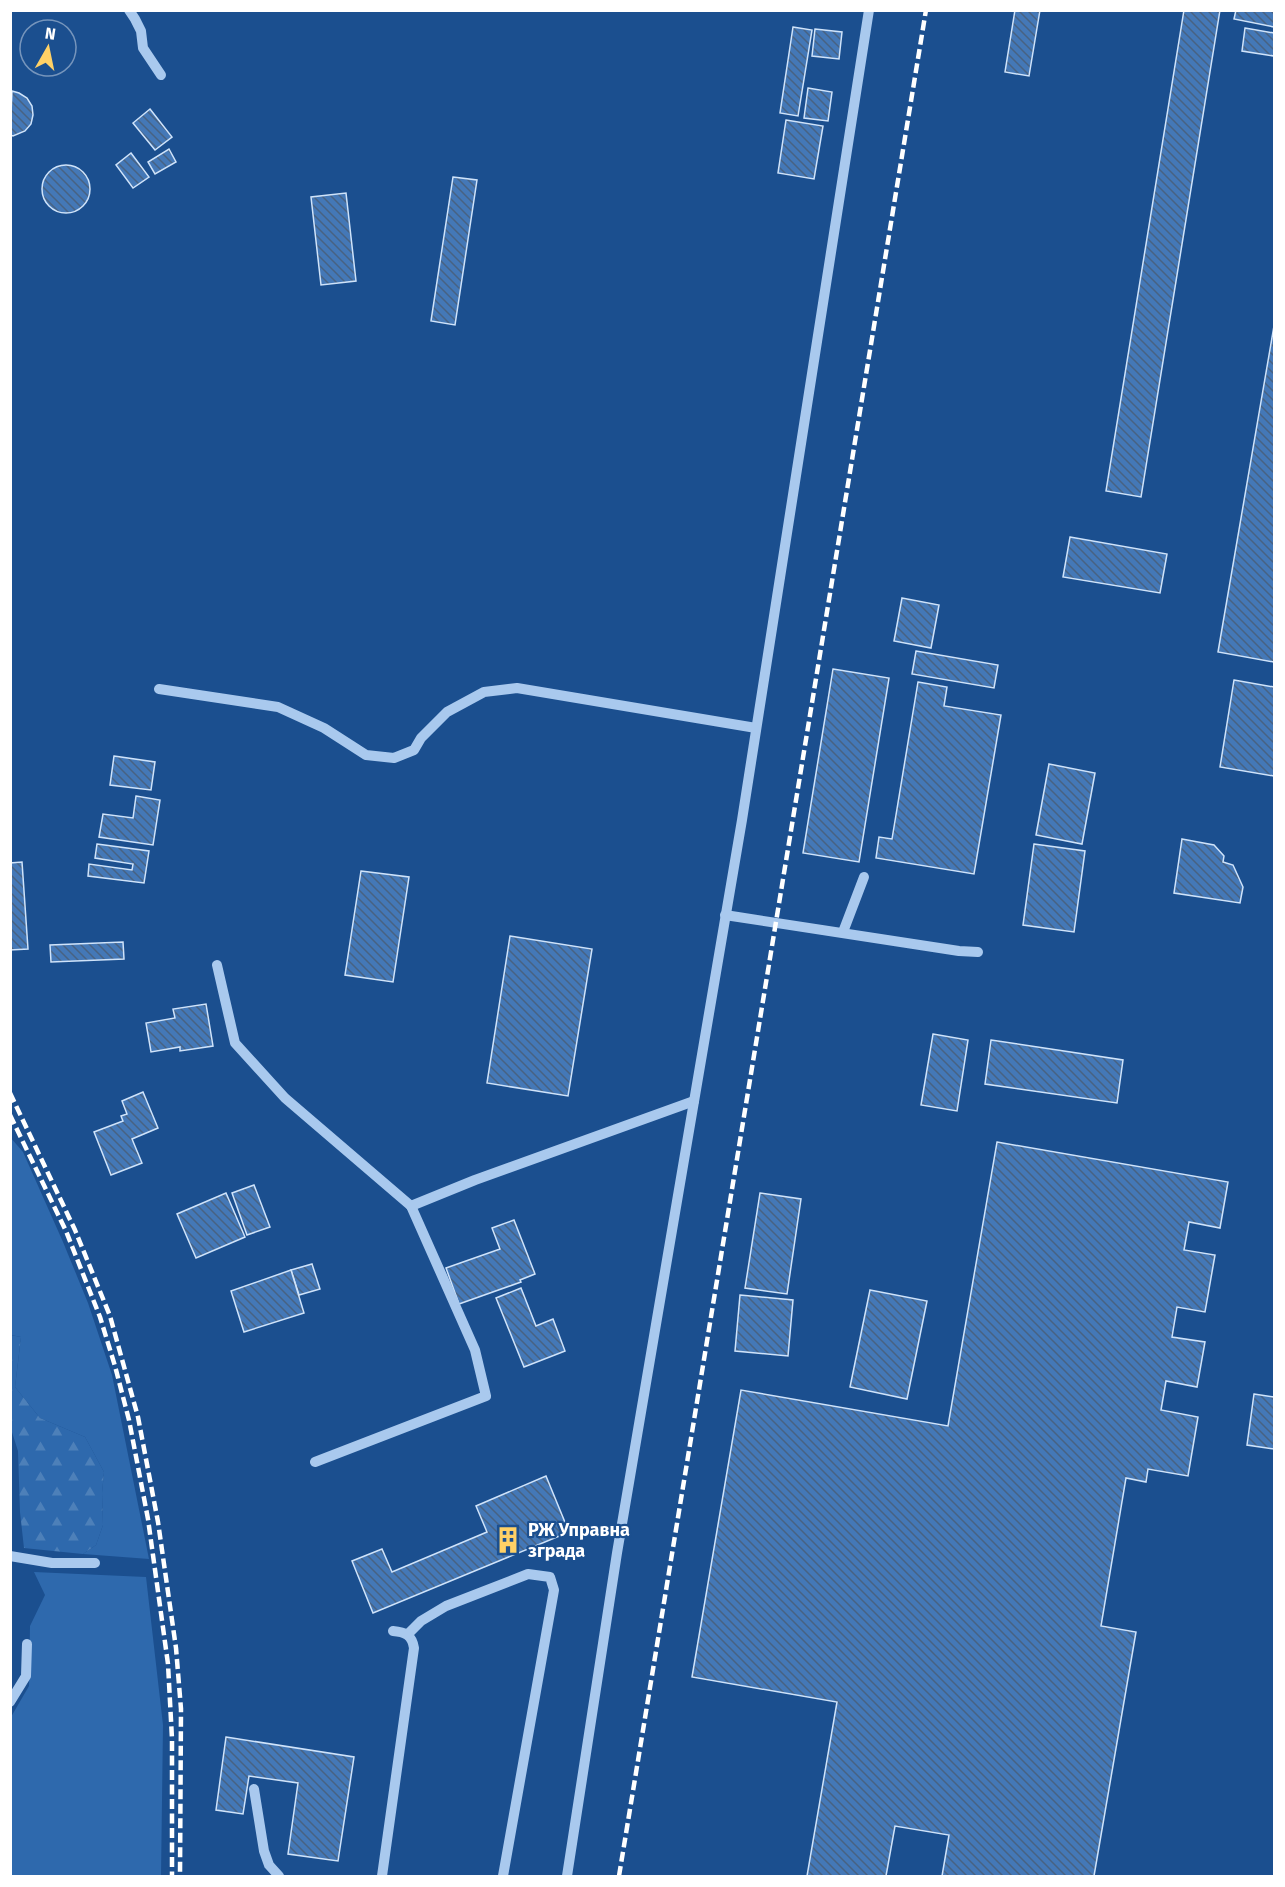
<svg xmlns="http://www.w3.org/2000/svg" width="1285" height="1887" viewBox="0 0 1285 1887" font-family="'Fira Sans',sans-serif">
  <style>
    .grass { fill: #2e69ad }
    .forest { fill: url(#forest-firs) }
    .building { fill: url(#building-back-hatch); stroke: #cfe3fa; stroke-width: 1.5 }
    .lines { fill: none; stroke-linecap: round; stroke-linejoin: round }
    .minor { stroke: #a9c9ee; stroke-width: 10 }
    .rail { stroke: #fff; stroke-width: 4.5; stroke-dasharray: 10 4.5; stroke-linecap: butt }
    .labels { text-anchor: middle; stroke-width: 4.5; stroke-linejoin: round; paint-order: stroke }
    .poi-label { font-size: 18px; font-weight: bold; fill: #fff; stroke: #1b4f8f; text-anchor: start }
  </style>
  <defs>
    <pattern id="forest-firs" width="22" height="20" patternUnits="userSpaceOnUse" patternTransform="scale(1.5)"><rect width="22" height="20" fill="#2e69ad"/><path d="M5 1l3.5 6h-7zM16 11l3.5 6h-7z" fill="#4d80b9"/></pattern>
    <pattern id="building-back-hatch" width="6" height="6" patternUnits="userSpaceOnUse" patternTransform="scale(1.5)"><rect width="6" height="6" fill="#4478b7"/><path d="M-1 5l2 2M0 0l6 6M5-1l2 2" fill="none" stroke="#486282"/></pattern>
  </defs>
  <rect width="100%" height="100%" fill="#1b4f8f"/>
  <g class="grass">
    <polygon points="10,1137 23,1152 63,1242 88,1303 112,1375 149,1559 83,1554 96,1545 103,1525 102,1493 104,1472 85,1437 40,1418 15,1387 21,1337 11,1335"/>
    <polygon points="34,1572 146,1577 163,1725 161,1876 11,1876 11,1717 29,1686 30,1626 45,1595"/>
  </g>
  <polygon class="forest" points="10,1335 21,1337 15,1387 40,1418 85,1437 104,1472 102,1493 103,1525 96,1545 83,1554 24,1548 20,1512 18,1451 11,1429"/>
  <g class="building">
    <polygon points="1015,10 1040,10 1029,76 1005,72"/>
    <polygon points="1184,10 1220,10 1141,497 1106,491"/>
    <polygon points="1236,10 1274,10 1274,27 1234,19"/>
    <polygon points="793,27 812,30 798,116 780,113"/>
    <polygon points="1245,28 1274,33 1274,56 1242,51"/>
    <polygon points="815,29 842,32 839,59 812,56"/>
    <polygon points="808,88 832,92 828,121 804,118"/>
    <polygon points="12,91 19,93 27,98 32,106 33,115 31,124 25,131 13,136 10,135"/>
    <polygon points="150,109 172,137 155,150 133,123"/>
    <polygon points="786,120 823,126 814,179 778,173"/>
    <polygon points="169,149 176,162 155,174 148,162"/>
    <polygon points="131,153 149,177 133,188 116,165"/>
    <circle cx="66" cy="189" r="24"/>
    <polygon points="453,177 477,180 455,325 431,321"/>
    <polygon points="346,193 356,281 321,285 311,197"/>
    <polygon points="1274,326 1274,662 1218,652"/>
    <polygon points="1070,537 1167,554 1160,593 1063,577"/>
    <polygon points="902,598 939,605 931,648 894,641"/>
    <polygon points="916,651 998,665 994,688 912,674"/>
    <polygon points="833,669 889,678 859,862 803,853"/>
    <polygon points="1234,680 1274,687 1274,776 1220,767"/>
    <polygon points="918,682 947,687 944,706 1001,715 974,874 876,858 879,837 892,839"/>
    <polygon points="114,756 155,762 151,790 110,785"/>
    <polygon points="1049,764 1095,773 1082,844 1036,835"/>
    <polygon points="136,796 160,800 153,845 99,837 103,814 133,818"/>
    <polygon points="1182,839 1214,845 1224,856 1223,862 1233,865 1243,887 1240,903 1174,893"/>
    <polygon points="97,844 149,851 144,883 88,876 89,864 132,870 133,864 95,858"/>
    <polygon points="1034,844 1085,851 1074,932 1023,925"/>
    <polygon points="22,862 28,949 10,950 10,863"/>
    <polygon points="361,871 409,877 393,982 345,975"/>
    <polygon points="510,936 592,949 568,1096 487,1083"/>
    <polygon points="123,942 124,959 51,962 50,945"/>
    <polygon points="206,1004 213,1046 180,1051 180,1047 151,1052 146,1023 175,1018 173,1009"/>
    <polygon points="933,1034 968,1040 957,1111 921,1105"/>
    <polygon points="991,1040 1123,1060 1117,1103 985,1084"/>
    <polygon points="143,1092 158,1128 132,1139 142,1163 111,1175 94,1132 123,1121 121,1116 127,1114 122,1101"/>
    <polygon points="997,1142 1228,1182 1220,1228 1189,1222 1184,1250 1215,1255 1205,1312 1177,1307 1172,1337 1205,1342 1197,1387 1166,1381 1161,1410 1198,1417 1188,1476 1148,1469 1146,1482 1126,1478 1101,1626 1136,1632 1094,1876 942,1876 949,1835 895,1826 886,1876 807,1876 837,1702 692,1677 741,1390 948,1426"/>
    <polygon points="254,1185 270,1227 247,1235 232,1193"/>
    <polygon points="226,1193 245,1237 196,1258 177,1214"/>
    <polygon points="760,1193 801,1199 787,1294 745,1288"/>
    <polygon points="514,1220 535,1274 520,1280 521,1282 459,1304 446,1268 500,1249 492,1228"/>
    <polygon points="312,1264 320,1289 299,1295 291,1270"/>
    <polygon points="291,1270 304,1313 244,1332 231,1291"/>
    <polygon points="521,1288 536,1326 553,1319 565,1351 524,1367 496,1298"/>
    <polygon points="870,1290 927,1301 907,1399 850,1387"/>
    <polygon points="740,1295 793,1300 788,1356 735,1351"/>
    <polygon points="1254,1394 1274,1397 1274,1449 1247,1445"/>
    <polygon points="546,1476 569,1532 373,1613 352,1561 382,1549 392,1572 487,1532 476,1506"/>
    <polygon points="226,1737 354,1757 338,1861 288,1854 298,1783 249,1776 243,1814 216,1810"/>
  </g>
  <g class="lines">
    <g class="minor">
      <polyline points="129,10 135,19 141,31 143,48 161,75"/>
      <polyline points="159,689 278,707 324,728 366,755 394,758 414,750 421,738 447,712 484,692 517,688 756,728"/>
      <polyline points="725,915 959,951 978,952"/>
      <polyline points="843,932 864,877"/>
      <polyline points="217,965 235,1043 285,1098 411,1206 475,1350 486,1396 315,1462"/>
      <polyline points="411,1206 475,1180 694,1101"/>
      <polyline points="10,1556 52,1563 95,1563"/>
      <polyline points="408,1634 421,1621 446,1606 528,1574 550,1577 554,1590 503,1876"/>
      <polyline points="10,1702 26,1676 27,1644"/>
      <polyline points="254,1789 264,1851 269,1865 279,1876"/>
      <path d="M 382,1876 L 414,1648 C 412,1635 405,1632 393,1631"/>
      <polyline points="567,1876 617,1553 742,820 869,10"/>
    </g>
    <g class="rail">
      <polyline points="10,1093 75,1230 110,1316 138,1417 158,1522 176,1648 181,1709 180,1876"/>
      <polyline points="10,1115 66,1231 100,1317 115,1366 129,1420 148,1519 168,1664 172,1739 172,1876"/>
      <polyline points="619,1876 926,10"/>
    </g>
  </g>
  <defs>
    <symbol id="building-bare" viewBox="-9 -9 18 18"><path d="M-4-6H4V6H1V3H-1V6H-4ZM-2.5-4.3h1.7v1.8h-1.7ZM.8-4.3h1.7v1.8H.8ZM-2.5-1h1.7V.8h-1.7ZM.8-1h1.7V.8H.8Z" fill="#ffd166" stroke="#1b4f8f" stroke-width="2.5" paint-order="stroke"/></symbol>
  </defs>
  <g fill-rule="evenodd">
    <use href="#building-bare" x="489" y="1521" width="38" height="38"/>
  </g>
  <g class="labels">
    <g class="poi-label">
      <text x="528" y="1536">РЖ Управна<tspan x="528" dy="21">зграда</tspan></text>
    </g>
  </g>
  <rect width="1285" height="1887" fill="none" stroke="#ffffff" stroke-width="24"/>
  <g transform="translate(48 48) rotate(9)"><circle r="28" fill="#1b4f8f" stroke="#7695bc" stroke-width="1.5"/>
  <path d="M0-4.5L10 22L0 15L-10 22Z" fill="#ffd166"/>
  <text y="-9" font-size="16" font-weight="bold" text-anchor="middle" fill="#ffffff">N</text>
  </g>
</svg>
